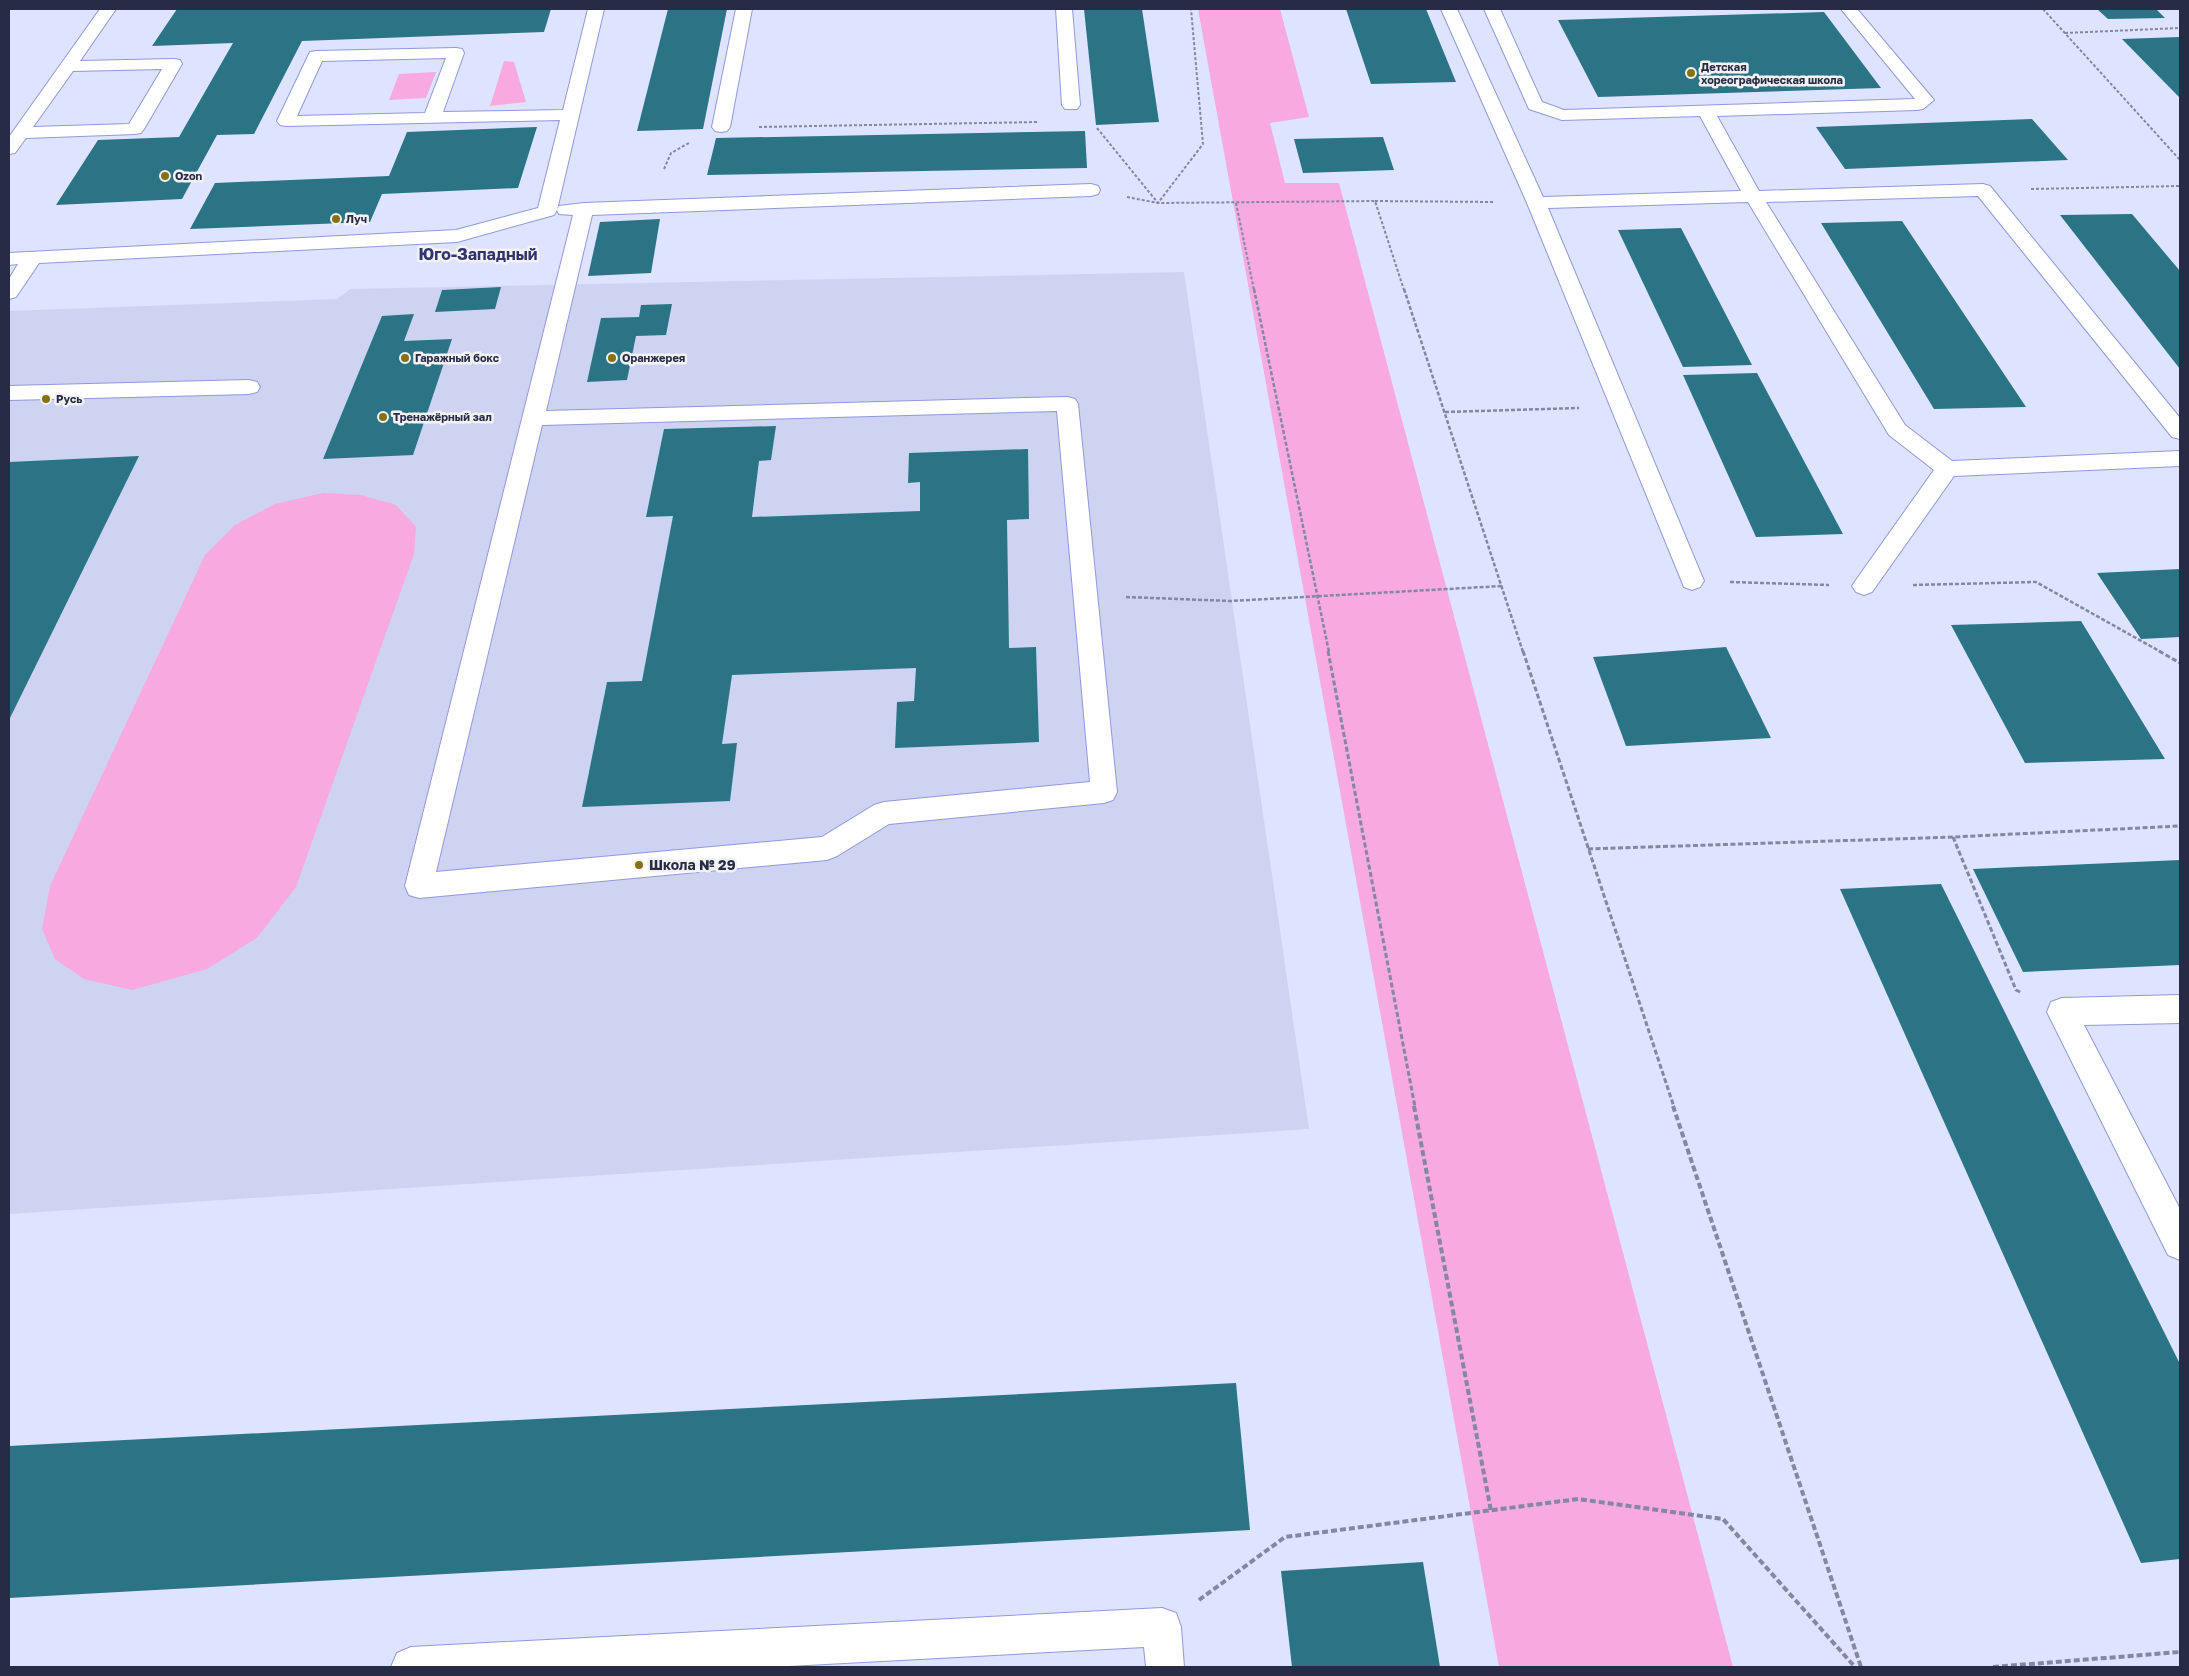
<svg xmlns="http://www.w3.org/2000/svg" width="2189" height="1676" viewBox="0 0 2189 1676" font-family="'Golos Text',sans-serif">
  <style>
    .built { fill: #ced3f2 }
    .green { fill: #f7a9e0 }
    .building { fill: #2a7486 }
    .lines { fill: none; stroke-linecap: round; stroke-linejoin: round }
    .service-casing { stroke: #9099da; stroke-width: 2 }
    .path-far3 { stroke: #8387a3; stroke-width: 2; stroke-dasharray: 3 2; stroke-linecap: butt }
    .path-far2 { stroke: #8387a3; stroke-width: 2.5; stroke-dasharray: 4 2; stroke-linecap: butt }
    .path-far1 { stroke: #8387a3; stroke-width: 3; stroke-dasharray: 5 2.5; stroke-linecap: butt }
    .path { stroke: #8387a3; stroke-width: 4; stroke-dasharray: 6 3; stroke-linecap: butt }
    .service { fill: #fff; fill-rule: evenodd }
    .poi-dot { fill: #847214; stroke: #f2f2f2; stroke-width: 2 }
    .labels { text-anchor: middle; stroke-width: 5; stroke-linejoin: round; paint-order: stroke }
    .far-poi-label { font-size: 11px; font-weight: bold; fill: #282b46; stroke: #f2f2f2; text-anchor: start }
    .poi-label { font-size: 14px; font-weight: bold; fill: #282b46; stroke: #f2f2f2; text-anchor: start }
    .far-district-label { font-size: 16px; font-weight: bold; fill: #31356d; stroke: #f2f2f2 }
  </style>
  <rect width="100%" height="100%" fill="#dee3ff"/>
  <polygon class="built" points="1184,272 1309,1129 9,1214 9,311 337,299 350,289"/>
  <g class="green">
    <polygon points="1198,9 1280,9 1309,117 1270,123 1285,183 1339,183 1733,1667 1499,1667"/>
    <polygon points="504,61 514,62 526,102 490,106"/>
    <polygon points="436,72 426,98 389,100 399,74"/>
    <polygon points="323,493 361,495 396,505 416,527 414,554 296,887 257,938 207,969 132,990 84,979 55,959 42,929 50,886 205,555 235,525 275,504"/>
  </g>
  <g class="building">
    <polygon points="177,9 551,9 544,32 302,41 254,134 217,135 182,199 56,205 98,140 179,137 233,43 152,46"/>
    <polygon points="668,9 727,9 703,129 637,131"/>
    <polygon points="1084,9 1142,9 1159,122 1096,125"/>
    <polygon points="1346,9 1426,9 1456,82 1371,84"/>
    <polygon points="2097,9 2156,9 2165,18 2108,19"/>
    <polygon points="1824,12 1881,88 1598,97 1558,20"/>
    <polygon points="2180,37 2180,98 2122,39"/>
    <polygon points="2032,119 2068,160 1845,169 1816,127"/>
    <polygon points="537,127 518,188 382,194 370,222 190,229 215,183 389,176 407,132"/>
    <polygon points="1085,131 1087,168 707,175 716,138"/>
    <polygon points="1383,137 1394,170 1303,173 1294,139"/>
    <polygon points="2132,214 2180,271 2180,369 2060,215"/>
    <polygon points="660,219 651,273 588,276 600,222"/>
    <polygon points="1902,221 2026,407 1934,409 1821,223"/>
    <polygon points="1681,228 1752,365 1683,367 1618,230"/>
    <polygon points="501,287 495,309 435,312 442,290"/>
    <polygon points="672,304 666,335 636,336 627,380 587,382 601,318 639,317 641,305"/>
    <polygon points="414,314 404,341 452,339 413,455 323,459 382,316"/>
    <polygon points="1757,373 1843,534 1756,537 1683,375"/>
    <polygon points="776,426 771,460 759,461 752,517 920,511 920,482 908,483 909,453 1028,449 1029,519 1007,520 1009,648 1036,647 1039,742 895,748 897,702 914,701 916,668 732,675 722,744 737,743 730,801 582,807 607,682 642,681 673,516 646,517 664,429"/>
    <polygon points="139,456 9,720 9,462"/>
    <polygon points="2180,569 2180,637 2141,639 2097,573"/>
    <polygon points="2081,621 2134,708 2165,759 2025,763 1951,625"/>
    <polygon points="1726,647 1771,738 1626,746 1593,657"/>
    <polygon points="2180,860 2180,965 2111,968 2023,972 1973,869"/>
    <polygon points="1941,884 2180,1364 2180,1559 2141,1563 1840,889"/>
    <polygon points="1236,1383 1250,1530 9,1598 9,1446"/>
    <polygon points="1423,1562 1440,1667 1292,1667 1281,1571"/>
  </g>
  <g class="lines">
    <defs>
      <g id="service">
        <path d="M 100,9 L 116,9 L 80,61 L 174,59 L 180,60 L 182,64 L 144,129 L 141,133 L 135,134 L 26,138 L 15,153 L 9,154 L 9,137 ZM 162,69 L 129,124 L 33,127 L 73,71 Z"/>
        <path d="M 588,9 L 604,9 L 557,210 L 559,206 L 584,203 L 1091,184 L 1098,186 L 1100,190 L 1098,194 L 1091,196 L 592,215 L 546,411 L 1067,397 L 1075,399 L 1078,404 L 1117,792 L 1113,800 L 1104,803 L 889,824 L 837,856 L 827,860 L 419,898 L 409,895 L 405,886 L 573,215 L 559,214 L 557,210 L 554,215 L 457,242 L 39,263 L 16,297 L 9,299 L 9,279 L 18,264 L 9,265 L 9,253 L 456,230 L 538,208 L 560,120 L 286,126 L 280,125 L 277,121 L 308,56 L 310,52 L 316,51 L 456,48 L 462,49 L 464,53 L 443,112 L 563,110 ZM 446,58 L 425,113 L 297,116 L 322,61 ZM 1057,411 L 1090,782 L 884,802 L 874,805 L 822,837 L 436,872 L 542,425 Z"/>
        <polygon points="736,9 752,9 730,127 727,131 721,132 715,131 712,127"/>
        <polygon points="1056,9 1072,9 1080,105 1077,109 1065,109 1062,105"/>
        <polygon points="1441,9 1457,9 1543,197 1741,191 1700,116 1562,120 1529,109 1484,9 1500,9 1542,102 1564,110 1915,99 1841,9 1857,9 1934,100 1923,109 1917,110 1717,116 1759,191 1983,184 1990,186 2180,418 2180,439 2172,437 1978,196 1766,202 1905,425 1952,461 2180,451 2180,466 1954,476 1872,592 1864,595 1856,592 1852,586 1856,580 1934,470 1889,435 1748,202 1548,208 1704,581 1700,587 1692,590 1684,587 1527,203"/>
        <polygon points="249,380 257,382 260,387 257,392 249,394 9,400 9,386"/>
        <polygon points="2180,995 2180,1023 2084,1025 2180,1209 2180,1260 2168,1255 2047,1012 2051,1002 2062,998"/>
        <polygon points="1162,1608 1176,1613 1181,1627 1184,1667 1146,1667 1144,1647 770,1667 391,1667 397,1653 411,1647"/>
      </g>
    </defs>
    <use href="#service" class="service-casing"/>
    <g class="path-far3">
      <polyline points="2043,9 2180,160"/>
      <polyline points="2065,33 2180,28"/>
      <polyline points="759,127 1038,122"/>
      <polyline points="1097,128 1158,203 1375,201 1404,290"/>
      <polyline points="664,169 671,153 689,143"/>
      <polyline points="2031,189 2180,186"/>
      <polyline points="1127,197 1158,203 1203,144 1191,9"/>
      <polyline points="1375,201 1493,202"/>
      <polyline points="1236,203 1254,290"/>
    </g>
    <g class="path-far2">
      <polyline points="1254,289 1329,652"/>
      <polyline points="1404,289 1523,652"/>
      <polyline points="1445,412 1579,408"/>
      <polyline points="1730,582 1829,585"/>
      <polyline points="1913,585 2036,582 2161,652"/>
      <polyline points="1126,597 1231,601 1502,586"/>
    </g>
    <g class="path-far1">
      <polyline points="1328,651 1415,1107"/>
      <polyline points="1523,651 1674,1107"/>
      <polyline points="2159,651 2180,663"/>
      <polyline points="1953,837 2016,990 2022,993"/>
      <polyline points="1588,849 1953,837 2180,826"/>
    </g>
    <g class="path">
      <polyline points="1414,1106 1491,1511"/>
      <polyline points="1673,1106 1861,1667"/>
      <polyline points="1199,1600 1285,1537 1578,1499 1723,1519 1855,1667"/>
      <polyline points="1993,1667 2180,1652"/>
    </g>
    <use href="#service" class="service"/>
  </g>
  <g class="poi-dot">
    <circle cx="1691" cy="73" r="5"/>
    <circle cx="165" cy="176" r="5"/>
    <circle cx="336" cy="219" r="5"/>
    <circle cx="405" cy="358" r="5"/>
    <circle cx="612" cy="358" r="5"/>
    <circle cx="46" cy="399" r="5"/>
    <circle cx="383" cy="417" r="5"/>
    <circle cx="639" cy="865" r="5"/>
  </g>
  <g class="labels">
    <g class="far-poi-label">
      <text x="1701" y="71">Детская<tspan x="1701" dy="13">хореографическая школа</tspan></text>
      <text x="175" y="180">Ozon</text>
      <text x="346" y="223">Луч</text>
      <text x="415" y="362">Гаражный бокс</text>
      <text x="622" y="362">Оранжерея</text>
      <text x="56" y="403">Русь</text>
      <text x="393" y="421">Тренажёрный зал</text>
    </g>
    <g class="poi-label">
      <text x="649" y="870">Школа № 29</text>
    </g>
    <g class="far-district-label">
      <text x="478" y="260">Юго-Западный</text>
    </g>
  </g>
  <rect width="2189" height="1676" fill="none" stroke="#282b46" stroke-width="20"/>
</svg>
